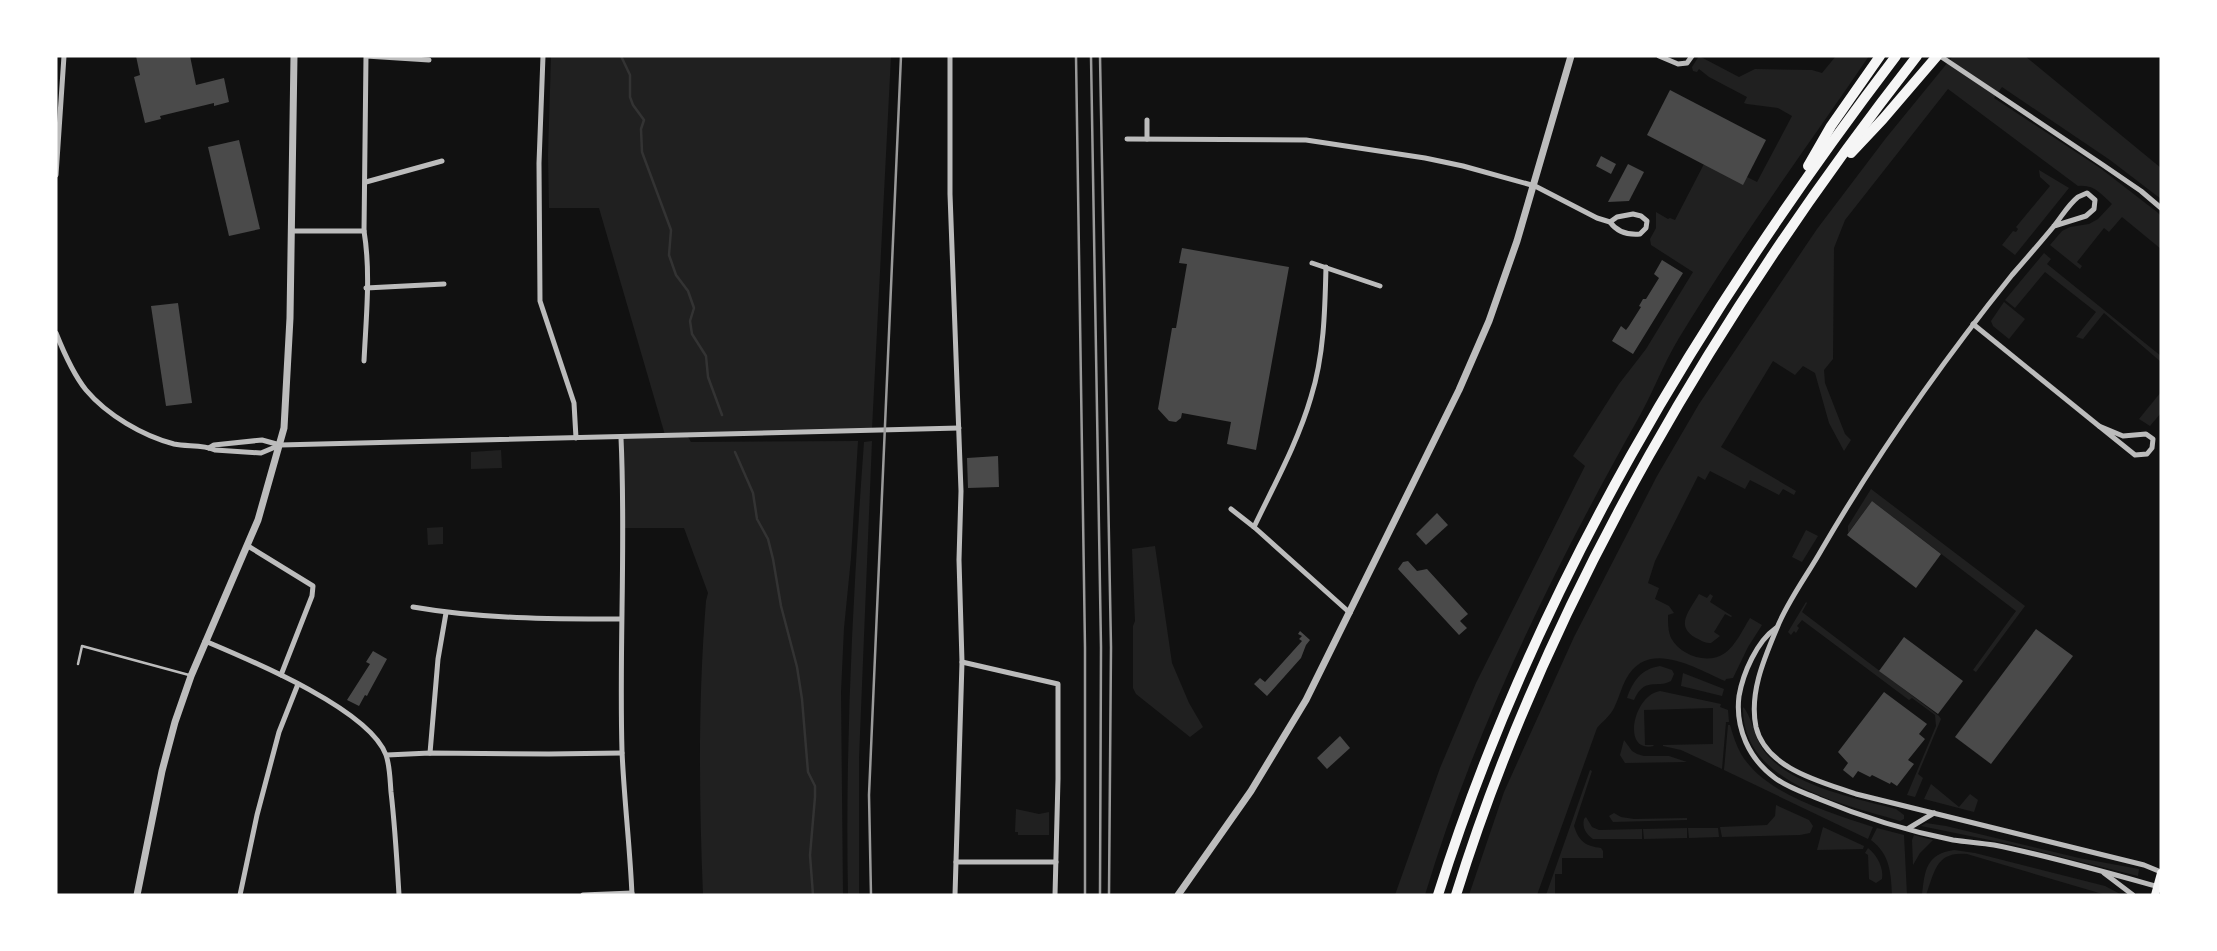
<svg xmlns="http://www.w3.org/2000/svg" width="2217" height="951" viewBox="0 0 2217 951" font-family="'Work Sans',sans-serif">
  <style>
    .green { fill: #202020 }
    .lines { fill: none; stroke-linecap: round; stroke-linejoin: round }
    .stream { stroke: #333; stroke-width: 2.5 }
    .building { fill: #4a4a4a }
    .service { stroke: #bcbcbc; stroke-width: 2.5 }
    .minor { stroke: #bcbcbc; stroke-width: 5 }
    .tertiary { stroke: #bcbcbc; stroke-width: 7 }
    .secondary { stroke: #f5f5f5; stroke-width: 8 }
    .motorway { stroke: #f5f5f5; stroke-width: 10 }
    .rail { stroke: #9a9a9a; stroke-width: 2.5 }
  </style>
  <rect width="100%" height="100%" fill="#111"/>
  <g class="green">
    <path d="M 551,56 L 891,56 L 872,429 L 687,435 L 691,442 L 858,441 L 851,558 L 844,628 L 841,692 L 843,895 L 703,895 C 699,796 698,700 706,601 L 708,593 L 684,528 L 623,528 L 621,438 L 665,435 L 599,208 L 549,208 L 548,155 Z"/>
    <path d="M 1699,56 L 1739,77 L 1755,69 L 1812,70 L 1822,73 L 1836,56 L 1869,56 C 1805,150 1738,241 1679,338 C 1663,364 1653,393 1638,419 C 1553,570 1475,728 1425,895 L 1395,895 L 1440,768 L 1476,683 L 1585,466 L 1573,456 L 1619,384 L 1646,349 L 1693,272 L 1651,245 L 1650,239 L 1656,228 L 1656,212 L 1668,219 L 1670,218 L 1675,220 L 1704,164 L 1747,177 L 1757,182 L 1792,116 L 1778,108 L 1747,104 L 1744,103 L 1747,97 L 1709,77 L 1699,69 L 1697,72 L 1693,71 L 1692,67 Z"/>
    <path d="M 1953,56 L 2025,56 L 2161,168 L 2161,199 L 2110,160 L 2002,87 L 1994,98 L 2100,168 L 2157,212 L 2161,216 L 2161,249 L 2122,217 L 2109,232 L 2104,228 L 2077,262 L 2082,266 L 2080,269 L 2050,245 L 2062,231 L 2070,227 L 2089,224 L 2098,219 L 2112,204 C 2101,194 2094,184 2078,186 L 1948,89 L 1845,220 L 1834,248 L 1833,359 L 1824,370 L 1825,383 L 1845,434 L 1851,440 L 1844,451 L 1829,423 L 1815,373 L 1803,366 L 1795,375 L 1773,361 L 1721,447 L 1796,491 L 1794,495 L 1783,489 L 1779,495 L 1750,480 L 1745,489 L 1710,471 L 1705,480 L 1698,476 L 1655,561 L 1648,583 L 1659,588 L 1655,599 L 1669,606 L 1674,613 L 1668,615 C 1668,623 1668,631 1671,638 C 1681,656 1708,665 1725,653 C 1736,645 1743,629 1750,618 L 1762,625 L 1748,647 L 1733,678 L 1726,679 L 1725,681 C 1695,668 1648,638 1626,679 C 1621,688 1619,698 1614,708 C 1611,715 1602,722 1597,728 L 1537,895 L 1469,895 L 1504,792 L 1574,637 L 1657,476 L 1699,404 L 1817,229 L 1886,138 Z"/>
    <polygon points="2039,170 2069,188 2015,255 2002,245 2013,231 2016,232 2018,229 2016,227 2050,186 2040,177"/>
    <polygon points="2044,253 2051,259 2047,264 2161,356 2161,362 2104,313 2083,339 2076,337 2096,312 2045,272 2015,308 2005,300"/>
    <polygon points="2004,302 2025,319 2009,339 1993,326 1991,321"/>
    <polygon points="2161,392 2161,413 2150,426 2139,419"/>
    <path d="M 872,441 L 859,758 L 859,895 L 848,895 C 845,743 853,593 864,442 Z"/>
    <polygon points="501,450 502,468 471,469 471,452"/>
    <polygon points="1871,489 2025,606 1976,672 1973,670 2016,611 1872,501 1848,533 1848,526"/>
    <polygon points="443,527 443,544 428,545 427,528"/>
    <polygon points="1806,530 1818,536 1802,562 1792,557"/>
    <polygon points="1155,546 1172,663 1189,703 1203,727 1190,737 1136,694 1133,688 1133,626 1135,621 1132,549"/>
    <path d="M 1699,594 L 1707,598 L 1710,594 L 1713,596 L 1710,602 L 1732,616 L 1731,617 L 1725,614 L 1714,632 L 1720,636 L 1711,643 C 1705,643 1702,641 1696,638 C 1674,626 1690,610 1699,594 Z"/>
    <polygon points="1806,602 1807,603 1802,612 1939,716 1941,719 1918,774 1923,778 1915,797 1907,795 1936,726 1935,715 1912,698 1909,700 1802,620 1797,626 1799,628 1796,633 1794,631 1791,635 1788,632"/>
    <path d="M 1660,666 L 1672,670 L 1674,674 L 1671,681 C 1656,689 1645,676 1634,700 L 1627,698 C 1633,681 1641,669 1660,666 Z"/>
    <polygon points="1683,673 1724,689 1722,696 1681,686"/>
    <path d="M 1660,691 L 1721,704 L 1720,707 L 1728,710 L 1729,722 L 1726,722 L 1722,769 L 1681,750 L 1663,746 L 1663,745 L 1713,744 L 1713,708 L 1644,710 L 1645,745 L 1653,745 L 1654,746 C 1621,754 1633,695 1660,691 Z"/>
    <path d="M 1743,707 C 1751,714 1755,739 1764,751 C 1790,786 1856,798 1896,809 L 1904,815 L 1904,819 L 1900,821 C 1842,804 1741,783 1743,707 Z"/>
    <path d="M 1728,725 L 1730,725 C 1733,735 1736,745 1741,754 C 1766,795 1829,812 1873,827 L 1868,839 L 1724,770 Z"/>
    <polygon points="1624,740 1632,751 1637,754 1644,756 1669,756 1687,762 1625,763 1620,755"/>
    <path d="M 1590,770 L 1592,771 L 1574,826 C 1579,842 1586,846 1601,848 L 1603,851 L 1603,858 L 1562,858 L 1562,874 L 1555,874 L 1555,895 L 1546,895 Z"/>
    <polygon points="1931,784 1959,807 1970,794 1978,800 1974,812 1924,799"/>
    <polygon points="1776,805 1809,820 1813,826 1810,833 1800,835 1722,837 1720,827 1767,825 1775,816"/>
    <polygon points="1016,809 1039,814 1049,812 1049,835 1018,835 1018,832 1015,832"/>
    <polygon points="1614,813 1621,817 1634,819 1687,818 1687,820 1613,822 1609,816"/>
    <path d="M 1586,817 L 1592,827 L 1599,830 L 1642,829 L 1642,839 L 1593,839 C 1586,834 1582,828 1584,819 Z"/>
    <polygon points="1926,823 1946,826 2079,858 2139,869 2138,876 2014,845 1921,826"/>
    <polygon points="1823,827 1864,846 1863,849 1817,850"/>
    <polygon points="1687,828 1687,838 1644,839 1643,829"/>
    <polygon points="1688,828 1718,828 1719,837 1689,838"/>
    <path d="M 1877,828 L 1904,835 L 1907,895 L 1892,895 C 1891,873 1890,854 1871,840 Z"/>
    <polygon points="1914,835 1933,840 1920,853 1913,865 1912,840"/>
    <path d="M 1868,848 C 1877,855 1884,868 1882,879 L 1876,883 L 1869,879 L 1868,855 L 1865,853 Z"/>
    <path d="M 1954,850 L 1975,853 L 2105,886 L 2122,895 L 2106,895 L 1967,854 C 1936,851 1935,871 1926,895 L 1922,895 C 1925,870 1926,854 1954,850 Z"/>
  </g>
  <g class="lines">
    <g class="stream">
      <polyline points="621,56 630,75 630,97 633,105 644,120 641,129 642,152 671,230 669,255 676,275 688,291 694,308 690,321 692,334 706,356 708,377 722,415"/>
      <polyline points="735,452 753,493 757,519 768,539 773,559 781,606 797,667 802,699 808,772 815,786 815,797 810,855 813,895"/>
    </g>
  </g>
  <g class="building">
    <polygon points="136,56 190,56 196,85 224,78 229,102 214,106 214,103 160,116 161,119 145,123 134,77 140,75"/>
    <polygon points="1670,90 1766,140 1743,185 1647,135"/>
    <polygon points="239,140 260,229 229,236 208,147"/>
    <polygon points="1601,156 1616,164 1611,174 1596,166"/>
    <polygon points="1628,164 1644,172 1629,201 1608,202"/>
    <polygon points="1182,248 1289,267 1256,450 1227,444 1231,422 1182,413 1181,418 1176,422 1169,421 1158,409 1172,328 1176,328 1187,264 1179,263"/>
    <polygon points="1662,260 1683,273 1633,354 1612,341 1621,326 1626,330 1629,326 1641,307 1639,306 1643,299 1646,299 1659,278 1654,274"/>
    <polygon points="178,303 192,403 166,406 151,306"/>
    <polygon points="998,456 999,487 968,488 967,458"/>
    <polygon points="1872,501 1941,554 1916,588 1847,535"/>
    <polygon points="1437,513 1448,525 1426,545 1416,534"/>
    <polygon points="1408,561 1417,571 1427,569 1468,614 1460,621 1467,628 1459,635 1398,569 1403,562"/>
    <polygon points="2036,629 2073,656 1991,764 1955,737"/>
    <polygon points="1300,631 1310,640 1306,645 1301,658 1267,696 1254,684 1260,678 1265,682 1302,641 1299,639 1302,636 1298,634"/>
    <polygon points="1904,637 1963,681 1938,714 1879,671"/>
    <polygon points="373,651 387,659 369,692 367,696 365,695 359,706 347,700 370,664 366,662"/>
    <polygon points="1884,692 1927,724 1919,734 1925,739 1908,760 1914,764 1897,786 1891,782 1890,784 1872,775 1870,777 1858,771 1853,778 1843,770 1848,763 1838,752"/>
    <polygon points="1340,736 1350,748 1327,769 1317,758"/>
  </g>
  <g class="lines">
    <polyline class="service" points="78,664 82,646 189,675"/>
    <g class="minor">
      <polyline points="543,56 539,163 540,301 574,403 576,438"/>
      <polyline points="950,56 950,194 961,491 959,560 962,662 955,895"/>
      <polyline points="1659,56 1678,64 1687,63 1692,56"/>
      <polyline points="1940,56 2103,165 2141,191 2161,208"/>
      <polyline points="1127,139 1306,140 1425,158 1463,166 1535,186 1597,218 1610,222"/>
      <polyline points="1147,139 1147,120"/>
      <polyline points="56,175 64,56"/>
      <polyline points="366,182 442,161"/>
      <path d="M 1633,214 L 1641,216 L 1647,221 L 1646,228 L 1640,234 C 1628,235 1617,232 1610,222 L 1617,217 Z"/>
      <path d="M 2054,226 L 2086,216 L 2094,209 L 2095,200 L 2087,193 L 2078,197 C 2068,205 2062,216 2054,226 C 2040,243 2026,259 2012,275 C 1942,362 1878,453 1822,549 C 1808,574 1787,602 1777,628 C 1764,659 1749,693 1756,727 C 1766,769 1822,782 1856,794 L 2144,865 L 2161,872"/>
      <polyline points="292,231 364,231"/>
      <polyline points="1312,263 1380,286"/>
      <polyline points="366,288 444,284"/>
      <polyline points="1973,324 2099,426"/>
      <path d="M 56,333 C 64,353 73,374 86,390 C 107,415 143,436 174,444 C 187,447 202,444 215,450 L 261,453 L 280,445"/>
      <path d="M 364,361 C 366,318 371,273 364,231 L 366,56 L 429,60"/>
      <polygon points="2099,426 2123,436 2146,434 2153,439 2152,448 2147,454 2135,455"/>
      <path d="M 621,438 C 626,542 619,647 622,751 C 624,799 630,847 632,895"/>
      <polyline points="209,448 214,445 262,440 280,445 959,428"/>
      <polyline points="1231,509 1254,527 1350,613"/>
      <path d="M 1254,527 C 1274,485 1298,442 1311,397 C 1324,356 1325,310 1326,267"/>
      <polyline points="248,546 313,586 312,596 281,675"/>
      <path d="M 413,607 C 482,619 551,619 621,619"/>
      <path d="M 1776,628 C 1757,641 1743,673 1739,696 C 1735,728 1749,759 1775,778 C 1788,788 1805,793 1819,799 C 1862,817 1908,831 1953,840 C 1967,842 1980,843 1994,845 C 2049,856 2105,872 2159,887"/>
      <path d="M 205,641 C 250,660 369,709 386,755 C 390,766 390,781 391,792 C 395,826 397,861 399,895"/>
      <polyline points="962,662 1058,684 1058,779 1055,895"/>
      <polyline points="430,753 438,659 446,613"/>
      <polyline points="387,755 430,753 549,754 622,753"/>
      <polyline points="1909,828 1934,813"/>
      <polyline points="956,862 1056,862"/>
      <polyline points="2104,873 2133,895"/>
      <polyline points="240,895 257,815 279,732 298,684"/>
      <polyline points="583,895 632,893"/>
    </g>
    <g class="tertiary">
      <polyline points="137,895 162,771 175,722 191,676 258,520 284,428 290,318 294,56"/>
      <polyline points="1178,895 1251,791 1306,700 1459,390 1489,321 1517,241 1571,56"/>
    </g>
    <polyline class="secondary" points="2155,895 2161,873"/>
    <g class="motorway">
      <polyline points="1851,153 1883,119 1937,56"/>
      <polyline points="1808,166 1831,126 1880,56"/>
      <path d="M 1438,895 C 1534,589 1703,310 1896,56"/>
      <path d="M 1456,895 C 1549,595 1724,303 1917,56"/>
    </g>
    <g class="rail">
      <polyline points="1076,56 1085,648 1085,895"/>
      <polyline points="1091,56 1101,647 1100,895"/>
      <polyline points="1100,56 1111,647 1109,895"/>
      <polyline points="871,895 869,795 901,56"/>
    </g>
  </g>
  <rect width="2217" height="951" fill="none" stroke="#ffffff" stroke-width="115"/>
</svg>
